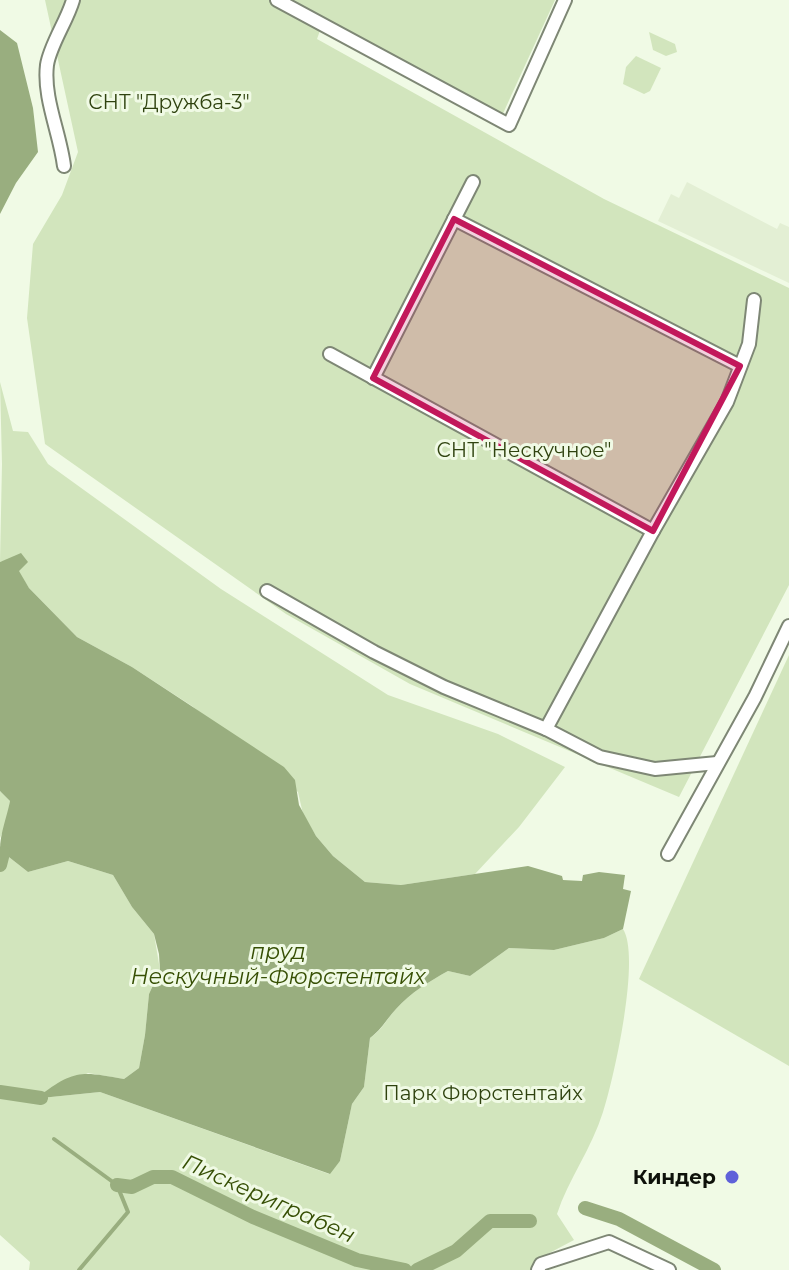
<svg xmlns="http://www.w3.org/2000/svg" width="789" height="1270" viewBox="0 0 789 1270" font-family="Montserrat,sans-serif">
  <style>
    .built { fill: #e3efd4 }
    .green { fill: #d2e5bd }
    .water { fill: #99ae7f }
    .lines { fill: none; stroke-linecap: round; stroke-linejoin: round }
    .stream { stroke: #99ae7f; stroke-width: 4 }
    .canal { stroke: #99ae7f; stroke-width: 14 }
    .minor-casing { stroke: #7e8775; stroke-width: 16 }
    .minor { stroke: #fff; stroke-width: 12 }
    .marked { fill: #c2185b; fill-opacity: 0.2; stroke: #c2185b; stroke-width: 6; stroke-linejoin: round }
    .poi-dot { fill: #5f61d9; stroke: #f0fae5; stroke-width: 3 }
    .labels { text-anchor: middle; stroke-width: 6; stroke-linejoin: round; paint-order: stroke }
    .park-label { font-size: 20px; fill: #2f430f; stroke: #f0fae5 }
    .poi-label { font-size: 20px; font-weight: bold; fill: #0e110a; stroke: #f0fae5; text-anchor: end }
    .water-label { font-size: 22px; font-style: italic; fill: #364f04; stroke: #f0fae5 }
  </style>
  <rect width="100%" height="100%" fill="#f0fae5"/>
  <polygon class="built" points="687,182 777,229 780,223 789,227 789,283 658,221 671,194 679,198"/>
  <g class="green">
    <polygon points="45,0 555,0 500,120 322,25 317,39 604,199 789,288 789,585 679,797 410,684 286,614 45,444 27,318 33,244 62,195 78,152"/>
    <polygon points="649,32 675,44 677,52 666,56 653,50"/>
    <polygon points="636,56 661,68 650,91 644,94 623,84 626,67"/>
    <polygon points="0,382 13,431 28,432 48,464 221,589 388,695 498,734 565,767 519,827 475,874 401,885 365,882 333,856 316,836 303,814 298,792 192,706 132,667 77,637 29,588 10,559 0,562 2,464"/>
    <polygon points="789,655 789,1066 639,979"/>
    <polygon points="0,791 10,801 7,822 0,838"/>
    <path d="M 0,850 L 28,872 L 68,861 L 113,875 L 132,907 L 154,934 L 160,970 L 149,994 L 145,1035 L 139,1068 L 124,1079 L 88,1073 L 41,1098 L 100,1092 L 329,1174 L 340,1161 L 352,1104 L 364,1087 L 370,1038 C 382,1030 386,1020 396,1009 C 410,993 430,981 448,971 L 470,976 L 509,948 L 554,950 L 604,938 L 623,929 C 641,957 614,1078 603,1112 C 592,1148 568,1180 557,1214 L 574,1240 L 538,1259 L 530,1270 L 29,1270 L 30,1262 L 0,1235 Z"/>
  </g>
  <g class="water">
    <polygon points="0,30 17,43 33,108 38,152 16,183 0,214"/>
    <path d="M 21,553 L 28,562 L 19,571 L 29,588 L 77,637 L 132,667 L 284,767 L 295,780 L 299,805 L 316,836 L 333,856 L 365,882 L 401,885 L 528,866 L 562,876 L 563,880 L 582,881 L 583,875 L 599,872 L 625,875 L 623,889 L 631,891 L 623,929 L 604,938 L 554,950 L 509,948 L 470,976 L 448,971 C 430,981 410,993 396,1009 C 386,1020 381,1030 370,1038 L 364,1087 L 352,1104 L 340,1161 L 330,1174 L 100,1092 L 41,1098 L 41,1095 C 75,1069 83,1072 124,1079 L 139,1068 L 145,1035 L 149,994 L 160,970 L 159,954 L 154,934 L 132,907 L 113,875 L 68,861 L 28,872 L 0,850 C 0,833 7,817 10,801 L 0,791 L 0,562 Z"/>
  </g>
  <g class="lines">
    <polyline class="stream" points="54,1139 117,1185 128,1212 79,1270"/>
    <g class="canal">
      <polyline points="0,865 3,853"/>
      <polyline points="0,1092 41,1098"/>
      <polyline points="117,1185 132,1187 153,1177 172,1177 253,1217 357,1260 405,1270"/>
      <polyline points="585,1208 619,1219 714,1270"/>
      <polyline points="417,1270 456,1251 490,1221 530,1221"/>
    </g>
    <defs>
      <g id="minor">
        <polyline points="277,0 509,125 565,0"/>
        <path d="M 64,166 C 60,133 43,98 47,65 C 50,45 67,21 73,0"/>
        <polyline points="454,219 740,366"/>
        <polyline points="330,354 653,531"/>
        <polyline points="373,378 473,182"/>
        <polyline points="267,591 374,652 444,687 546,729 653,531 727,402 749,344 754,300"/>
        <polyline points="546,729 600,757 655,769 717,763"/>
        <polyline points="668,854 755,697 789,626"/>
        <polyline points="538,1270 541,1264 609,1242 669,1270"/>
      </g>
    </defs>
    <use href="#minor" class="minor-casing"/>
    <use href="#minor" class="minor"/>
  </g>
  <path class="marked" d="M 454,219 L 740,366 L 653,531 L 373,378 Z"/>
  <circle class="poi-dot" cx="732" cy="1177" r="8"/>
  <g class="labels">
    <g class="park-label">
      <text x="169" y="109">СНТ "Дружба-3"</text>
      <text x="524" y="457">СНТ "Нескучное"</text>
      <text x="483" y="1100">Парк Фюрстентайх</text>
    </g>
    <g class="poi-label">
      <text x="716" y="1184">Киндер</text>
    </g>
    <g class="water-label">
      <text x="278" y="959">пруд<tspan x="278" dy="25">Нескучный-Фюрстентайх</tspan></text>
      <text transform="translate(269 1198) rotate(24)" y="8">Пискериграбен</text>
    </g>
  </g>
</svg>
